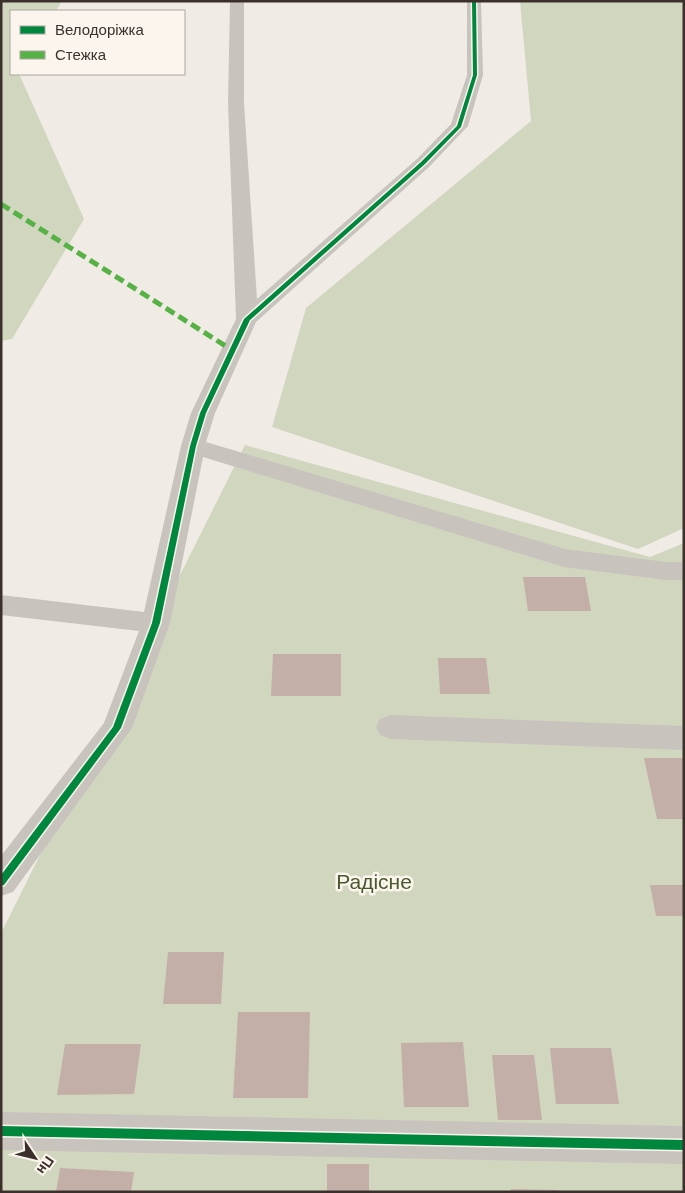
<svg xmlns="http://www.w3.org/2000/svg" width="685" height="1193" viewBox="0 0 685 1193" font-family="Helvetica,sans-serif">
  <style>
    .green { fill: #d1d6bf }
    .building { fill: #c3afa7 }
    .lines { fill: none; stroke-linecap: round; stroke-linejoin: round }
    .street { fill: #c9c3be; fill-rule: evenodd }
    .quiet { stroke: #57b246; stroke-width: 5; stroke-dasharray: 10 5; stroke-linecap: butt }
    .cycleway-casing { stroke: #fbf5ee; stroke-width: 3 }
    .cycleway { fill: #00873e; fill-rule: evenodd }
    .labels { text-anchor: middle; stroke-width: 5; stroke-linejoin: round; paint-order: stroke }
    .near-park-label { font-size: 21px; fill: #4a5a2e; stroke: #fbf5ee }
  </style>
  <rect width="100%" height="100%" fill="#f0ebe5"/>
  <g class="green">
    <polygon points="1,1 62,1 56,11 11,11 11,74 19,74 84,219 12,339 1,341"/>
    <polygon points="520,1 684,1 684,528 638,549 272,427 306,308 531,121"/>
    <polygon points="245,445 650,557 684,543 684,1192 1,1192 1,933"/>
  </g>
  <g class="building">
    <polygon points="523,577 585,577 591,611 528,611"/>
    <polygon points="273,654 341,654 341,696 271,696"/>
    <polygon points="438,658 486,658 490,694 440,694"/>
    <polygon points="644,758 684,758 684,819 657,819"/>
    <polygon points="650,885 684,885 684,916 656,916"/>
    <polygon points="168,952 224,952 221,1004 163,1004"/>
    <polygon points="238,1012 310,1012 308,1098 233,1098"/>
    <polygon points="463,1042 469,1107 404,1107 401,1043"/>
    <polygon points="65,1044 141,1044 134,1094 57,1095"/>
    <polygon points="550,1048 611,1048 619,1104 556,1104"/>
    <polygon points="492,1055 534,1055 542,1120 498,1120"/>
    <rect x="327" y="1164" width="42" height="28"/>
    <polygon points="60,1168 134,1172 131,1192 56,1192"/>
    <polygon points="511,1189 559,1190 559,1192 511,1192"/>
  </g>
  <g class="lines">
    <g class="street">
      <polygon points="230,1 244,1 244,103 257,299 417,159 451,124 467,75 467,1 481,1 483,75 468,126 429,167 256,322 215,413 206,442 565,549 666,562 684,562 684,580 666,580 564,567 203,457 170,623 132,728 13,892 1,896 1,856 104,723 139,631 1,615 1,595 144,612 181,446 191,413 236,319 228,103"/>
      <polygon points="391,715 684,726 684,750 391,739 380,735 376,727 380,719"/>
      <polygon points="1,1112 684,1126 684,1164 1,1150"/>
    </g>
    <polyline class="quiet" points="1,204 232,350"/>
    <defs>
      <g id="cycleway">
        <polygon points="472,1 476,1 477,75 461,127 425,164 250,320 206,413 196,446 160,623 121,728 4,885 1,886 1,875 113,727 152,623 190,446 200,413 244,319 421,162 457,126 473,75"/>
        <polygon points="1,1126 684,1140 684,1150 1,1136"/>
      </g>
    </defs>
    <use href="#cycleway" class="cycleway-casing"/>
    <use href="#cycleway" class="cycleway"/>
  </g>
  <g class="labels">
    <g class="near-park-label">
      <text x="374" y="889">Радісне</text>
    </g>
  </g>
  <rect width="685" height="1193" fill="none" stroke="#3b302b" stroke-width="5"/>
  <rect x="10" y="10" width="175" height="65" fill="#fbf5ee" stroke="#aea6a0"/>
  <rect x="20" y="26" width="25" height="8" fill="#00873e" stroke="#aea6a0"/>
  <text x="55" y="35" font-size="15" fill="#3b302b">Велодоріжка</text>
  <rect x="20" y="51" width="25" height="8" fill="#57b246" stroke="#aea6a0"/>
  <text x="55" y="60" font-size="15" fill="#3b302b">Стежка</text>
  <g transform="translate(35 1158) rotate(125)" stroke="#fbf5ee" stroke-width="4" paint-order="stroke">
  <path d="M0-4L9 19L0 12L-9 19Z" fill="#3b302b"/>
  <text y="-8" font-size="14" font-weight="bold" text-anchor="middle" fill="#3b302b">Пн</text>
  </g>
</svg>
